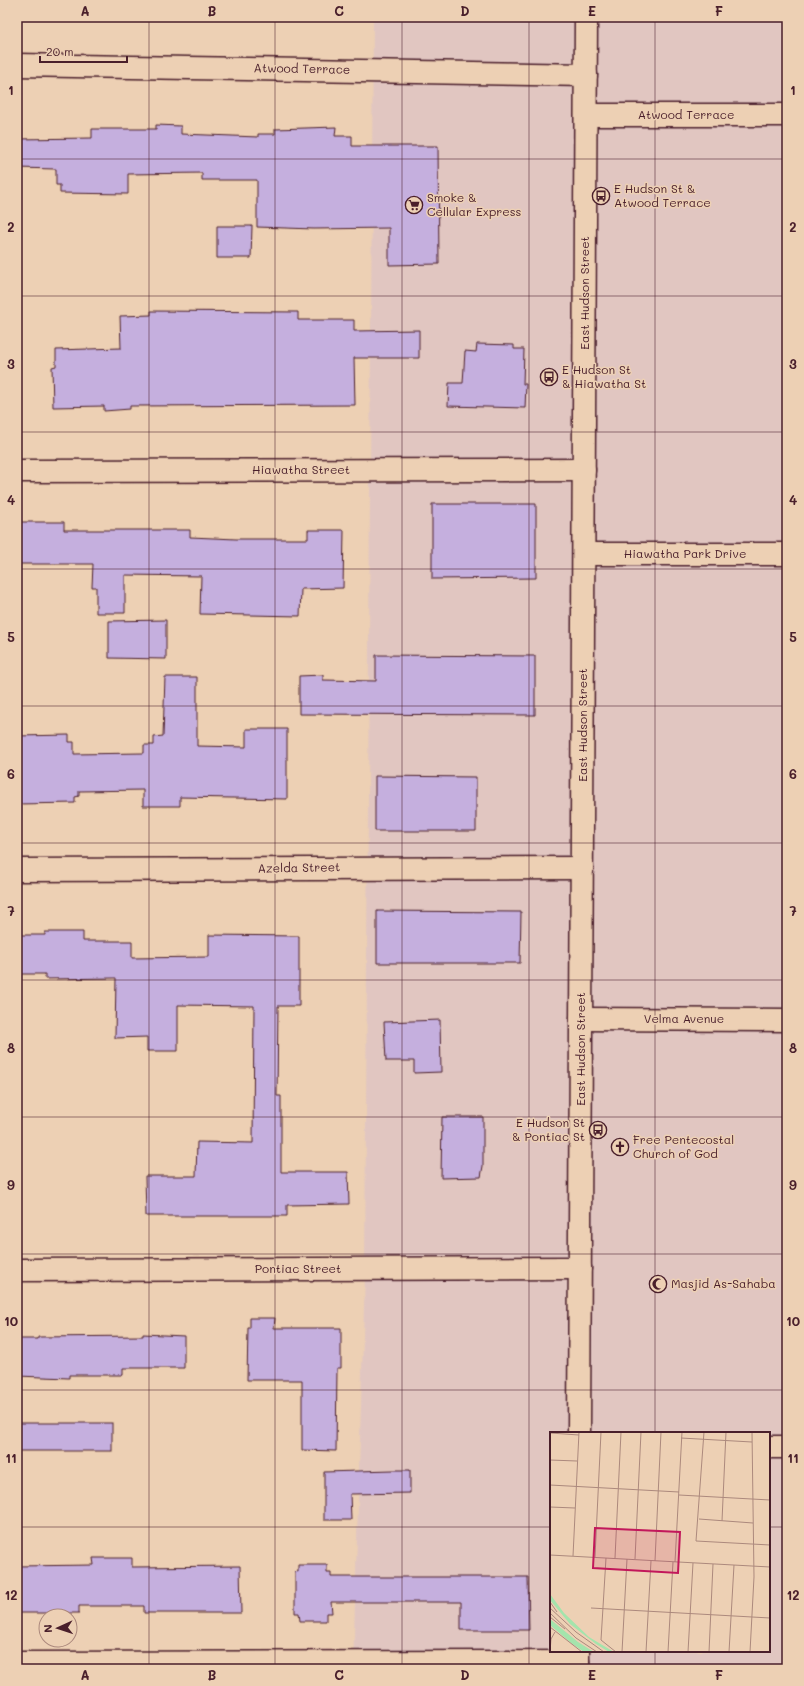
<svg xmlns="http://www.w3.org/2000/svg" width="804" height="1686" viewBox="0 0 804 1686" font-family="Mali,sans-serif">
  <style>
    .built { fill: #e1c6c1; fill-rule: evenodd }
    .building { fill: #c5afde; stroke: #4a1f2b }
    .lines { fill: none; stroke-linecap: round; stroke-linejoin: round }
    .street-casing { stroke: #4a1f2b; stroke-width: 25 }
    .secondary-casing { stroke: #4a1f2b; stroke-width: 25 }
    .street { stroke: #edd0b4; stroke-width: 22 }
    .secondary { stroke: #edd0b4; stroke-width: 22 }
    .grid { fill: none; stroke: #4a1f2b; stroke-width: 1; stroke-opacity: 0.55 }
    .labels { text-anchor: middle; stroke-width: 3; stroke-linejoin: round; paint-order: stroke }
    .street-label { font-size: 12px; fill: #4a1f2b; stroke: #edd0b4 }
    .poi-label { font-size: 12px; fill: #4a1f2b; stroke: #edd0b4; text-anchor: start }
    .inset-road { fill: none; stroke: #ac897d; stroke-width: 1 }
    .view { fill: #c2185b; fill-opacity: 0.15; stroke: #c2185b; stroke-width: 2 }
    .inset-edge { fill: none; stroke: #4a1f2b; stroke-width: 2 }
    .neatline { fill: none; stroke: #4a1f2b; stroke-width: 1.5 }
    .grid-label { font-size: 13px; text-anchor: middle; font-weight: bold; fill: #4a1f2b }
  </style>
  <rect width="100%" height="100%" fill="#edd0b4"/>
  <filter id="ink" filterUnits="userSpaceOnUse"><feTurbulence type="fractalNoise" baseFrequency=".025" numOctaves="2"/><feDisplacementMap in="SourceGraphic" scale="8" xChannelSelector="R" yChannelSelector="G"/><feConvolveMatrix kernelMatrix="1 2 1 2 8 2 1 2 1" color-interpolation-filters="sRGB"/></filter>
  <g filter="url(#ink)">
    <path class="built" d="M 373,17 L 787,17 L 787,1669 L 353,1669 L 365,1273 ZM 551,1433 L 769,1433 L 769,1651 L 551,1651 Z"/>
    <g class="building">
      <polygon points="156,125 181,126 181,134 258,137 258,134 275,134 275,129 336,127 335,136 352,136 352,146 438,146 439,264 389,265 389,228 314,229 257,227 257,180 202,180 202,173 128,174 128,194 60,193 60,185 56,185 56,169 17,168 17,139 92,138 92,129 156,129"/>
      <polygon points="217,226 252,226 251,258 217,258"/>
      <polygon points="151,311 298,312 298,320 354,320 354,331 419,330 419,358 354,358 355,405 130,406 130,409 104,411 104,406 53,407 52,367 56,366 56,350 121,348 120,316 151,315"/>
      <polygon points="477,344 514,345 514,349 524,349 523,384 526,384 525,408 448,406 449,383 463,383 465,351 476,352"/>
      <polygon points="432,504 536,504 536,578 432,579"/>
      <polygon points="17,522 64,522 64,530 190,530 190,537 236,539 308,539 308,530 344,530 343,588 301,589 300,616 200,614 201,576 125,575 125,613 96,613 96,587 92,587 93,564 17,564"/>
      <polygon points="166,620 166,659 109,658 109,621"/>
      <polygon points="376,655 535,656 535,715 299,714 299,676 323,675 323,680 376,681"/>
      <polygon points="165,677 197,677 197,746 246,747 246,729 287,729 287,799 180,797 180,806 143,806 143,790 79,791 79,796 75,797 75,803 17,804 17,736 69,735 69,742 74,742 74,754 144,753 144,745 154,745 154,737 163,736"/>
      <polygon points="375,776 476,777 476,831 375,831"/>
      <polygon points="377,911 521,912 520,963 377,963"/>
      <polygon points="45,932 83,932 83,941 132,941 132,958 209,957 209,935 299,936 299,1006 278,1006 277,1096 281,1096 281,1172 348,1172 349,1204 287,1205 287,1216 146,1216 145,1176 196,1176 197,1142 253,1143 254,1006 178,1005 178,1051 147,1051 147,1037 115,1038 116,978 45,979 45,974 17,974 17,935 45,935"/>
      <polygon points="440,1020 441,1072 414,1073 414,1061 386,1061 384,1022"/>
      <polygon points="442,1117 483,1117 483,1166 481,1177 441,1178"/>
      <polygon points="250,1318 275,1318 274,1328 341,1328 341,1368 337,1368 336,1451 302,1450 302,1380 247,1380 248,1328 250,1328"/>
      <polygon points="143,1334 184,1336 184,1368 123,1368 123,1375 69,1375 69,1378 17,1376 17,1339 38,1339 38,1337 143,1336"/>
      <rect x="17" y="1423" width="95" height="28"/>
      <polygon points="393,1470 410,1470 410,1493 350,1494 351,1520 324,1520 324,1472"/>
      <polygon points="93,1558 132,1558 132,1567 240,1566 241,1613 144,1613 144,1606 79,1606 79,1613 17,1613 17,1566 94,1565"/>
      <polygon points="298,1565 327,1565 327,1573 331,1573 331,1577 528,1577 529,1630 461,1630 461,1602 331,1602 332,1613 326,1613 326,1621 300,1621 299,1613 295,1613 295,1571 298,1572"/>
    </g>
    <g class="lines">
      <defs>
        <g id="street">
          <polyline points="17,65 586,75"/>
          <polyline points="586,115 787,115"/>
          <polyline points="17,471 584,470"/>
          <polyline points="584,554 787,554"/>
          <polyline points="17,870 582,868"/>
          <polyline points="581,1019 787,1020"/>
          <polyline points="17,1270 580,1268"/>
          <polyline points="769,1447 787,1447"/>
          <polyline points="17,1663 578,1662"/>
        </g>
        <g id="secondary">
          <polyline points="579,1433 586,17"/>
          <polyline points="578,1669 578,1651"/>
        </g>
      </defs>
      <use href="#street" class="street-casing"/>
      <use href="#secondary" class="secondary-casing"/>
      <use href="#street" class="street"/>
      <use href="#secondary" class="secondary"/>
    </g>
  </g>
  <path class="grid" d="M 149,17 L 149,1669M 275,17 L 275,1669M 402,17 L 402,1669M 529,17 L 529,1669M 655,17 L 655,1433M 17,159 L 787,159M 17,296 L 787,296M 17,432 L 787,432M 17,569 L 787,569M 17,706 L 787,706M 17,843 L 787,843M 17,980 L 787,980M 17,1117 L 787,1117M 17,1254 L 787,1254M 17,1390 L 787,1390M 17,1527 L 551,1527M 769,1527 L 787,1527M 655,1651 L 655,1669"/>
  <defs>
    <symbol id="bus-ring" viewBox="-11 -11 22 22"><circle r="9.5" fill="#edd0b4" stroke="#4a1f2b" stroke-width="1.5"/><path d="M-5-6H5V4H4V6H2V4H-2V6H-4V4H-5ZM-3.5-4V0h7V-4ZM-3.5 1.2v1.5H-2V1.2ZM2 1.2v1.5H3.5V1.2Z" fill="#4a1f2b"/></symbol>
    <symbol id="supermarket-ring" viewBox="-11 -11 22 22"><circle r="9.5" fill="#edd0b4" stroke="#4a1f2b" stroke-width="1.5"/><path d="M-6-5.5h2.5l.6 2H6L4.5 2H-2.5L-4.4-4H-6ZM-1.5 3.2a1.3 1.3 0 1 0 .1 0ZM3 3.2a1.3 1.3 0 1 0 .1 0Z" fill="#4a1f2b"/></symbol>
    <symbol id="church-ring" viewBox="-11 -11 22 22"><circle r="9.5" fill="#edd0b4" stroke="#4a1f2b" stroke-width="1.5"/><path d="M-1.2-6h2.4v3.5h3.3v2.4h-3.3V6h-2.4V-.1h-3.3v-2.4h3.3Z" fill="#4a1f2b"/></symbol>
    <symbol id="mosque-ring" viewBox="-11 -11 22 22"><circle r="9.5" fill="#edd0b4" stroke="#4a1f2b" stroke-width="1.5"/><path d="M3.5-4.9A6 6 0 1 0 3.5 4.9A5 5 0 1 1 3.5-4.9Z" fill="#4a1f2b"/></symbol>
  </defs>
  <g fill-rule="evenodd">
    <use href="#bus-ring" x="591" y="186" width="20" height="20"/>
    <use href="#supermarket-ring" x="404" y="195" width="20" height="20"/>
    <use href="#bus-ring" x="539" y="367" width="20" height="20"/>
    <use href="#bus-ring" x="588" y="1120" width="20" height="20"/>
    <use href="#church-ring" x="610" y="1137" width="20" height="20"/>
    <use href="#mosque-ring" x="648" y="1274" width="20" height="20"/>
  </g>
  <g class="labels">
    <g class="street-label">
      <text transform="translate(302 69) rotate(1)" y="4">Atwood Terrace</text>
      <text x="686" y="119">Atwood Terrace</text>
      <text transform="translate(585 293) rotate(-90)" y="4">East Hudson Street</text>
      <text x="301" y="474">Hiawatha Street</text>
      <text x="685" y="558">Hiawatha Park Drive</text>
      <text transform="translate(583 725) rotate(-90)" y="4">East Hudson Street</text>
      <text transform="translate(299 868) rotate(-1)" y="4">Azelda Street</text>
      <text x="684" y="1023">Velma Avenue</text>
      <text transform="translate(581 1049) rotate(-90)" y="4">East Hudson Street</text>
      <text x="298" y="1273">Pontiac Street</text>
    </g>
    <g class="poi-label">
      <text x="614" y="193">E Hudson St &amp;<tspan x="614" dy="14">Atwood Terrace</tspan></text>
      <text x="427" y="202">Smoke &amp;<tspan x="427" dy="14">Cellular Express</tspan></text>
      <text x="562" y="374">E Hudson St<tspan x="562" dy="14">&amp; Hiawatha St</tspan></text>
      <text x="585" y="1127" text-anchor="end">E Hudson St<tspan x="585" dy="14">&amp; Pontiac St</tspan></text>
      <text x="633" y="1144">Free Pentecostal<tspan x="633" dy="14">Church of God</tspan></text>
      <text x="671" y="1288">Masjid As-Sahaba</text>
    </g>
  </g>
  <g transform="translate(550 1432)">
    <rect width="220" height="220" fill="#edd0b4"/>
    <path d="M 0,162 L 14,181 L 39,205 L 64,220 L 59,220 L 46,212 L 20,192 L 0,168 ZM 0,187 L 28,210 L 44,220 L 34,220 L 21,211 L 0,193 Z" fill="#a4e4ac"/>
    <path class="inset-road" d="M 154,0 L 146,109 L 220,113M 0,1 L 29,3M 131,6 L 202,10M 0,28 L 27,29M 0,53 L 129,60M 129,63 L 220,68M 0,75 L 25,76M 149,87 L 203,91M 172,89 L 176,0M 0,123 L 220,135M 23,124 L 29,0M 45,125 L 51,0M 56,126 L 51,208 L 66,220M 65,126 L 71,0M 85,127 L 91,0M 105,129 L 111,0M 125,130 L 132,0M 0,170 L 7,180M 0,176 L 26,200 L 54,220M 41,176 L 220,186M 0,181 L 26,206 L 47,220M 0,185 L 15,197M 0,195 L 32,220M 0,220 L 1,207 L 5,200M 72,220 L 77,127M 96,220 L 101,129M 118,220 L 123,130M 138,220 L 143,131M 159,220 L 163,132M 179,220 L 184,133M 200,220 L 204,145 L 202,0"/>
    <path class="view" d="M 45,96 L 130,100 L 128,141 L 43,136 Z"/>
    <rect width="220" height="220" class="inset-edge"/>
  </g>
  <rect width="804" height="1686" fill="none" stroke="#edd0b4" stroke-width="44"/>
  <g transform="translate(58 1628) rotate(267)"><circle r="19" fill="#edd0b4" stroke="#ac897d"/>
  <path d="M0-3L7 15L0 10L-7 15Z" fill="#4a1f2b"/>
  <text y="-6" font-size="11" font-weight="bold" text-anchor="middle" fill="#4a1f2b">N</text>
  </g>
  <path d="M40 56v6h87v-6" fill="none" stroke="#4a1f2b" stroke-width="2"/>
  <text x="46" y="56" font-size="12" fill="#4a1f2b" stroke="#edd0b4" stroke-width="3" paint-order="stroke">20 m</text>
  <rect x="22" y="22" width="760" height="1642" class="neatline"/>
  <g class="grid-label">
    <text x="85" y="16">A</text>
    <text x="212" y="16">B</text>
    <text x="339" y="16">C</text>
    <text x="465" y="16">D</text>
    <text x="592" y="16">E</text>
    <text x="719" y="16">F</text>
    <text x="11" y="95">1</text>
    <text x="793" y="95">1</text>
    <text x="11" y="232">2</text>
    <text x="793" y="232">2</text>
    <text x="11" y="369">3</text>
    <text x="793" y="369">3</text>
    <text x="11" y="505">4</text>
    <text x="793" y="505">4</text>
    <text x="11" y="642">5</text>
    <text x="793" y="642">5</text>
    <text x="11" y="779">6</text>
    <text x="793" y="779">6</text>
    <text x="11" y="916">7</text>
    <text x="793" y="916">7</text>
    <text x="11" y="1053">8</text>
    <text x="793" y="1053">8</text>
    <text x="11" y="1190">9</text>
    <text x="793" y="1190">9</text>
    <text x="11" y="1326">10</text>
    <text x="793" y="1326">10</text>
    <text x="11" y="1463">11</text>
    <text x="793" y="1463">11</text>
    <text x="11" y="1600">12</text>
    <text x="793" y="1600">12</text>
    <text x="85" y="1680">A</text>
    <text x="212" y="1680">B</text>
    <text x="339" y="1680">C</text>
    <text x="465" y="1680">D</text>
    <text x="592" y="1680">E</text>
    <text x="719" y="1680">F</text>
  </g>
</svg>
